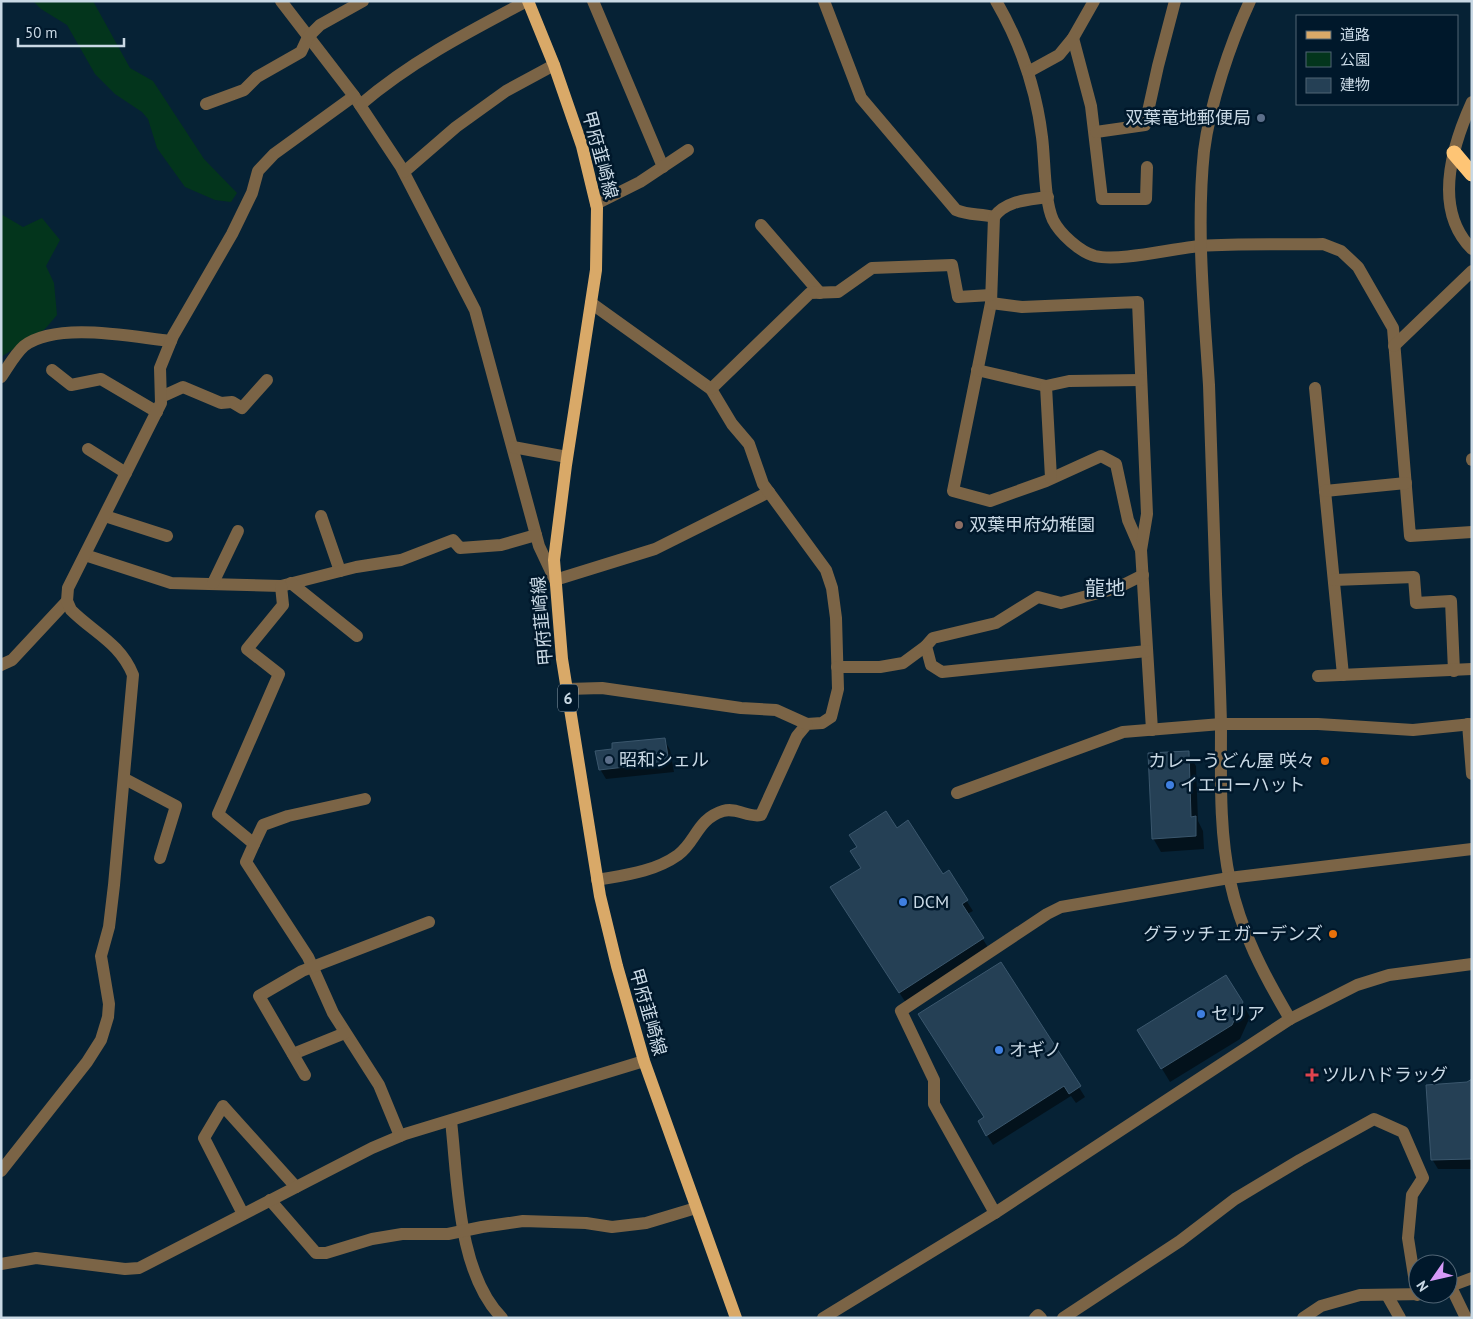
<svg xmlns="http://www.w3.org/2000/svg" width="1473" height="1319" viewBox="0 0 1473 1319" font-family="'PT Sans','Noto Sans JP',sans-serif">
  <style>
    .green { fill: #03351c }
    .shadow { fill: #0007 }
    .building { fill: #254055; stroke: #3b576d }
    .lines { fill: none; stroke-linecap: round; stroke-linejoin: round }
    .minor { stroke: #7b6446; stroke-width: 12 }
    .major { stroke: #d9a968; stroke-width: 12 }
    .highway { stroke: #fec575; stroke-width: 15 }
    .service-dot { fill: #5c6f8a; stroke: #00182b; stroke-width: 2 }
    .education-dot { fill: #8d6e63; stroke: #00182b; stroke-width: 2 }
    .food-dot { fill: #e8710a; stroke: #00182b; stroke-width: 2 }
    .shop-dot { fill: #3f7fe0; stroke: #00182b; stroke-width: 2 }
    .health-dot { fill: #e0444e; stroke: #00182b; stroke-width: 2 }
    .labels { text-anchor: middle; stroke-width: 5; stroke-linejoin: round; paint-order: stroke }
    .shield { fill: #00182b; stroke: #8d9fad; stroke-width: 1 }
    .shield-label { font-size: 16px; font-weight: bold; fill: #c9d9e5 }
    .poi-label { font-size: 18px; fill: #c9d9e5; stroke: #00182b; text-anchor: start }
    .street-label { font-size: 18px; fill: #c9d9e5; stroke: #00182b }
    .quarter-label { font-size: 20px; fill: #c9d9e5; stroke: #00182b }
  </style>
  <rect width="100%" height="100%" fill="#062235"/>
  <g class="green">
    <polygon points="33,1 93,1 130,68 153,81 204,159 237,193 231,202 215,200 185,187 157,148 148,119 142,112 115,94 95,74 67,25 41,9"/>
    <polygon points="1,214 23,227 42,218 60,240 46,266 54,283 57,315 45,329 1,357"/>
  </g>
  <g class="shadow">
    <polygon points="664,739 670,750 674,772 606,779 600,769"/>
    <polygon points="1188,753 1196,766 1198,821 1203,831 1204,849 1161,852 1153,838"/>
    <polygon points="896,830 943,876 948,872 973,911 967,914 989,949 906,1003 838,898"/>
    <polygon points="1001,963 1085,1097 1076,1103 1071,1096 993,1145 985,1132 985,1118"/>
    <polygon points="1242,1002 1250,1017 1240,1039 1170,1082 1147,1044"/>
    <polygon points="1472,1081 1472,1169 1438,1169 1432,1159 1468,1084"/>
  </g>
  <g class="building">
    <polygon points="665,738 669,762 599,770 595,751 612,749 612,743"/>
    <polygon points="1189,751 1191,817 1196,816 1196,836 1152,839 1148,753"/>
    <polygon points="886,811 897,828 908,820 943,874 949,870 968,900 962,904 984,938 899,993 830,887 861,868 850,851 857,847 849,835"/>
    <polygon points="1001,962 1081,1086 1069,1094 1064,1086 986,1136 978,1121 984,1117 918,1014"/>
    <polygon points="1226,975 1243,1002 1232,1025 1161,1069 1137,1030"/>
    <polygon points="1472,1079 1472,1159 1431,1160 1426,1085 1467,1082"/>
  </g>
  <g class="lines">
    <g class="minor">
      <polyline points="281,1 354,96 401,167 475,310 539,546 555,580 655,549 769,492"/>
      <polyline points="593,1 663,167"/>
      <path d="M 824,1 L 861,98 L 956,210 C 970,216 980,213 994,217"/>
      <path d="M 996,1 C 1021,44 1036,88 1042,137 C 1045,159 1044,201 1053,220 C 1060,234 1080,252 1095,256 C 1120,262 1174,248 1201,246 C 1241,243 1283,245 1323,244 L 1341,251 L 1358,267 L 1393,328 L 1410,536 L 1472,532"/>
      <path d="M 1250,1 C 1230,44 1210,104 1204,151 C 1196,228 1204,308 1209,385 C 1212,455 1214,525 1216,594 C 1218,638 1220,681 1221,725 C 1221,777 1219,830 1230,881 C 1241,932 1264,975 1290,1019"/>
      <polyline points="1073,38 1091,106 1102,199 1146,199 1147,167"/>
      <polyline points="1028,72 1059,55 1073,38 1094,1"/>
      <path d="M 1472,102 C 1452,146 1432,209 1472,249"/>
      <polyline points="206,104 244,90 257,77 301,52 308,37 320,25 363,1"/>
      <path d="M 360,105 C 410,62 468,32 527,1"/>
      <polyline points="1096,132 1145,125 1158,66 1175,1"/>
      <polyline points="404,172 456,127 506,91 554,65"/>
      <path d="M 1048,197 C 1029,200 1006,200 994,217 L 991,303 L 953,491 L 990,501 L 1046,481 L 1101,456 L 1116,464 L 1128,520 L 1141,550"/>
      <polyline points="596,204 640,182 688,150"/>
      <polyline points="761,225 820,293"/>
      <path d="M 591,303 L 711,389 L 732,424 L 749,444 L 763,484 L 826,570 L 832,588 L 836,618 L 838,689 L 831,717 L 822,723 L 807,724 L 797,736 L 761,815 C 748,818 737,807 723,811 C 697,819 696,842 678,855 C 654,872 625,875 597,880"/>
      <polyline points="991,303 1022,307 1138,302 1147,514 1141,550 1152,730"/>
      <polyline points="1394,346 1472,271"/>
      <polyline points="52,370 71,385 101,379 157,412"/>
      <polyline points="977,370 1046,386"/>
      <path d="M 1,377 C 8,367 15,354 24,346 C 57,321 132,337 171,341"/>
      <polyline points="1315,388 1343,675"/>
      <polyline points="711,389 810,293 838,292 872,268 952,265 958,297 991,295"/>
      <polyline points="161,397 183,387 221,403 232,402 242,408 267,380"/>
      <polyline points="513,447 567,457"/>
      <polyline points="88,449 126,473"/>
      <polyline points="1472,459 1472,460"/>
      <polyline points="1051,478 1046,386 1069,381 1141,380"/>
      <polyline points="1325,491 1406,483"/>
      <polyline points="105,516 167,536"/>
      <polyline points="321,516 340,571"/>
      <polyline points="85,555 171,583 281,586 356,567 401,560 453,540 460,548 501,545 536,535"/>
      <polyline points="1143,575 1117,588 1061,603 1038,597 996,623 933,638 926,646 931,665 942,672 1147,651"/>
      <polyline points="1334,580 1414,577 1416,603 1451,601 1454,671"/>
      <polyline points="213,583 238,531"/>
      <polyline points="291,583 357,636"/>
      <polyline points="281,586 283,605 247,649 279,674 218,814 254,844 246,862 308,957 333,1013 379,1085 400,1136"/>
      <polyline points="1,665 12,660 67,601"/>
      <polyline points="837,667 880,667 903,663 926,646"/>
      <polyline points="1318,676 1472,669"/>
      <polyline points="567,689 602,688 741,708 776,710 807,724"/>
      <polyline points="1468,724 1472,774"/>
      <polyline points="125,779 176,806 160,858"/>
      <polyline points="957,793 1123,732 1221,724 1318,724 1413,730 1472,724"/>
      <polyline points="254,844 263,825 288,816 365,799"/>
      <polyline points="293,1054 345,1033"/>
      <polyline points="305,1075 259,996 302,971 429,922"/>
      <path d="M 451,1121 C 458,1181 457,1272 502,1318"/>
      <path d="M 1,1171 L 87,1062 L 101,1040 L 108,1017 L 109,1004 L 101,956 L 109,927 L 114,885 L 133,675 C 120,643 94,633 71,610 L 67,601 L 68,588 L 161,403 L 160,368 L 173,336 L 232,234 L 252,193 L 258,171 L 274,154 L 354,96"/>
      <polyline points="270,1200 316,1253 326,1253 372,1239 402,1234 448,1234 482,1227 523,1221 586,1223 612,1227 646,1223 696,1208"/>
      <polyline points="995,1213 934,1104 934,1080 901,1011 1047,914 1061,907 1229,878 1472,849"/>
      <polyline points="243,1214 204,1138 223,1106 296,1187"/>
      <polyline points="1,1264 36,1258 125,1269 139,1268 372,1148 405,1134 644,1061"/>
      <polyline points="1448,1287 1472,1278"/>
      <polyline points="1451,1287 1466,1318"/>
      <polyline points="1387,1295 1400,1318"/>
      <polyline points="823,1318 995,1213 1290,1019 1357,985 1389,975 1472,964"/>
      <polyline points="1035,1318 1038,1315 1041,1318"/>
      <polyline points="1063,1318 1180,1241 1235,1199 1300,1160 1374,1119 1403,1132 1423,1178 1412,1195 1408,1238 1417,1295"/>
      <polyline points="1303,1318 1321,1306 1360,1295 1426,1294"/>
    </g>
    <polyline class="major" points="528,1 554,65 582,146 597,208 596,270 566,465 554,560 562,659 600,896 617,966 644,1061 736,1318"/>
    <polyline class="highway" points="1454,153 1472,174"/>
  </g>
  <g class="service-dot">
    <circle cx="1261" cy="118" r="5"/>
    <circle cx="609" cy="760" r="5"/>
  </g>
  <circle class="education-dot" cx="959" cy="525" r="5"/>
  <g class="food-dot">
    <circle cx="1325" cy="761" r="5"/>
    <circle cx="1333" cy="934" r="5"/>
  </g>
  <g class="shop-dot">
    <circle cx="1170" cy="785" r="5"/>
    <circle cx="903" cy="902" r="5"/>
    <circle cx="1201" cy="1014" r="5"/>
    <circle cx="999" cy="1050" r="5"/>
  </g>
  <path class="health-dot" d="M1309.5 1067.5h5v5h5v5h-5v5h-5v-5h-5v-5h5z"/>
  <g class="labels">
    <rect class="shield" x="558" y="684.5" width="20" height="27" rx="4"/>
    <g class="shield-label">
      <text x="568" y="704">6</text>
    </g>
    <g class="poi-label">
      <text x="1251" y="124" text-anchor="end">双葉竜地郵便局</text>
      <text x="969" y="531">双葉甲府幼稚園</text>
      <text x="619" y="766">昭和シェル</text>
      <text x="1315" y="767" text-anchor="end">カレーうどん屋 咲々</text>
      <text x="1180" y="791">イエローハット</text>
      <text x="913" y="908">DCM</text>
      <text x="1323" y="940" text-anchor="end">グラッチェガーデンズ</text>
      <text x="1211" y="1020">セリア</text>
      <text x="1009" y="1056">オギノ</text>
      <text x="1322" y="1081">ツルハドラッグ</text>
    </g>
    <g class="street-label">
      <text transform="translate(600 155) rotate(75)" y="6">甲府韮崎線</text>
      <text transform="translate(542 621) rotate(-95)" y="6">甲府韮崎線</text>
      <text transform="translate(648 1012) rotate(74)" y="6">甲府韮崎線</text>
    </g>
    <g class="quarter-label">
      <text x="1105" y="595">龍地</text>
    </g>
  </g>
  <rect width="1473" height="1319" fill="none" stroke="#c9d9e5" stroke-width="5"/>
  <rect x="1296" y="15" width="162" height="90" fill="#00182b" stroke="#506575"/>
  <rect x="1306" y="31" width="25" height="8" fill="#d9a968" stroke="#506575"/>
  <text x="1340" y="40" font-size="15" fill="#c9d9e5">道路</text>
  <rect x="1306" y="52" width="25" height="15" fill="#03351c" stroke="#506575"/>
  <text x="1340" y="65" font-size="15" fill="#c9d9e5">公園</text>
  <rect x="1306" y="78" width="25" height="15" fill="#254055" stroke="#506575"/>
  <text x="1340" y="90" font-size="15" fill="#c9d9e5">建物</text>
  <g transform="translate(1433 1279) rotate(236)"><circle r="24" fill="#00182b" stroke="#506575"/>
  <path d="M0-4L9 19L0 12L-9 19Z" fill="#d79bf9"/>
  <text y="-8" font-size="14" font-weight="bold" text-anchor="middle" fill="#c9d9e5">N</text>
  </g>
  <path d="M18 38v8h106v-8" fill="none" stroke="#c9d9e5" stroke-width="2.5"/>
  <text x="25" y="38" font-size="15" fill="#c9d9e5" stroke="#00182b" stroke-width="4" paint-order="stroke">50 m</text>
</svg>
